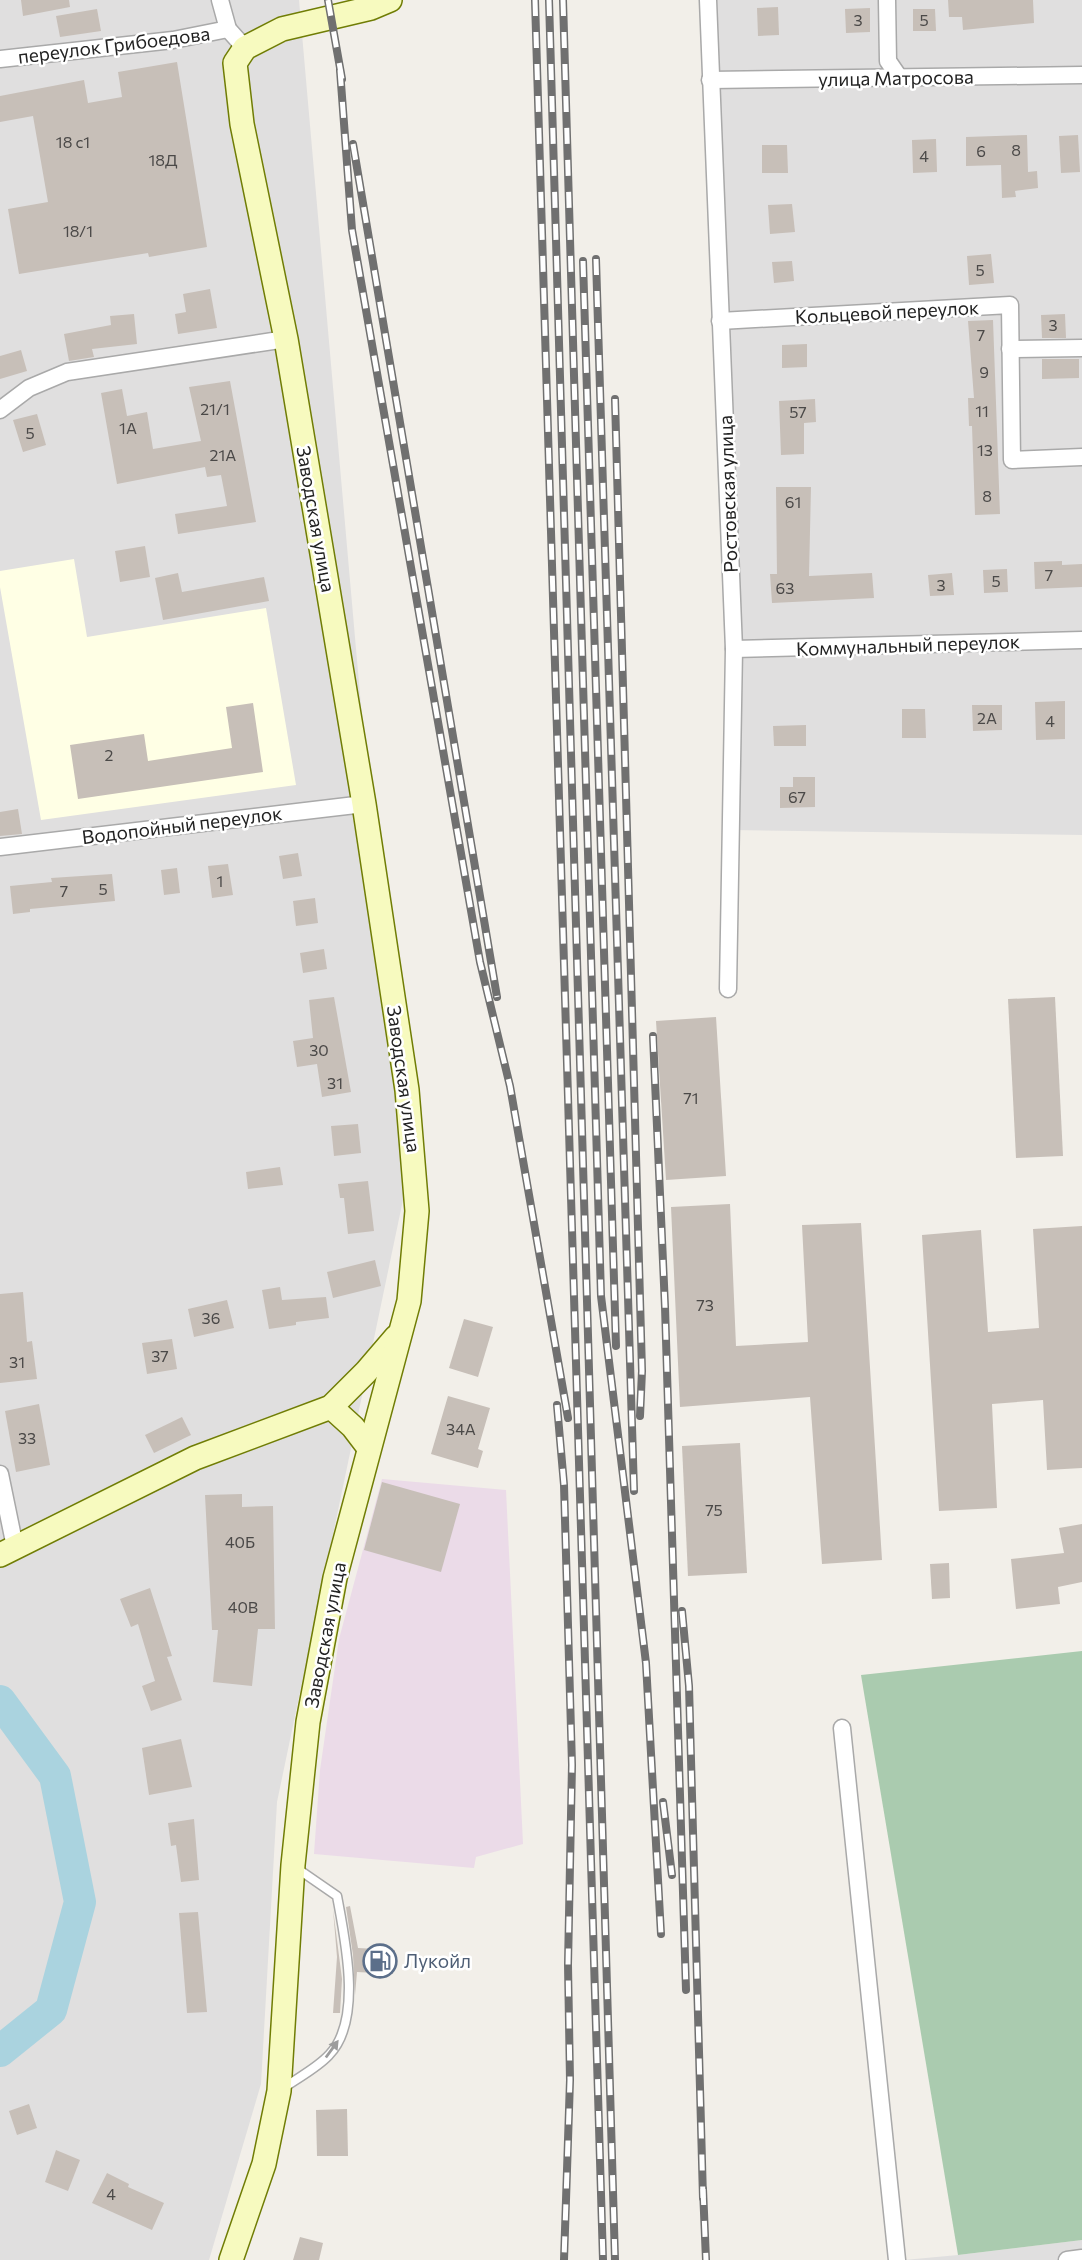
<svg xmlns="http://www.w3.org/2000/svg" width="1082" height="2260" viewBox="0 0 1082 2260" font-family="Commissioner,sans-serif">
  <style>
    .residential { fill: #e0dfdf }
    .industrial { fill: #ebdbe8 }
    .education { fill: #ffffe5 }
    .cemetery { fill: #aacbaf }
    .lines { fill: none; stroke-linecap: round; stroke-linejoin: round }
    .river { stroke: #aad3df; stroke-width: 32 }
    .building { fill: #c7bfb8 }
    .service-casing { stroke: #a9a9a9; stroke-width: 11 }
    .minor-casing { stroke: #a9a9a9; stroke-width: 19 }
    .secondary-casing { stroke: #707d05; stroke-width: 26 }
    .service { stroke: #fff; stroke-width: 8 }
    .minor { stroke: #fff; stroke-width: 16 }
    .secondary { stroke: #f7fabf; stroke-width: 23 }
    .rail-casing { stroke: #707070; stroke-width: 8 }
    .rail { stroke: #fff; stroke-width: 5; stroke-dasharray: 16; stroke-linecap: butt }
    .oneway { fill: #9c9c9c }
    .labels { text-anchor: middle; stroke-width: 5; stroke-linejoin: round; paint-order: stroke }
    .number-label { font-size: 16px; fill: #4b4948 }
    .street-label { font-size: 19px; fill: #222; stroke: #fff }
    .service-label { font-size: 19px; fill: #4e5e75; stroke: #fff; text-anchor: start }
  </style>
  <rect width="100%" height="100%" fill="#f2efe9"/>
  <g class="residential">
    <polygon points="0,0 299,0 404,1195 277,1802 261,2084 209,2260 0,2260"/>
    <polygon points="699,0 1082,0 1082,835 732,830"/>
    <polygon points="1082,2240 1082,2260 904,2260 958,2255"/>
  </g>
  <polygon class="industrial" points="382,1479 506,1490 523,1844 476,1857 474,1868 314,1854 320,1770 339,1639"/>
  <polygon class="education" points="74,559 87,637 266,608 296,785 41,820 0,587 0,571"/>
  <polygon class="cemetery" points="1082,1651 1082,2240 958,2255 861,1675"/>
  <g class="lines">
    <polyline class="river" points="0,1701 55,1776 80,1902 51,2010 0,2051"/>
  </g>
  <g class="building">
    <polygon points="21,0 69,0 70,7 23,16"/>
    <polygon points="948,0 1033,0 1034,23 963,30 962,17 949,17"/>
    <polygon points="778,7 779,35 758,36 757,8"/>
    <polygon points="870,8 870,32 846,33 845,9"/>
    <polygon points="97,9 101,31 60,37 56,16"/>
    <polygon points="913,9 935,9 936,31 913,31"/>
    <polygon points="177,62 207,247 149,257 148,253 19,274 8,209 48,202 33,116 0,122 0,96 84,80 88,103 122,97 118,72"/>
    <polygon points="1027,135 1028,172 1037,171 1038,188 1015,191 1016,197 1002,198 1001,165 966,166 966,137"/>
    <polygon points="1078,135 1080,172 1061,173 1059,136"/>
    <polygon points="936,139 937,172 913,173 912,140"/>
    <polygon points="762,145 787,145 788,173 762,173"/>
    <polygon points="792,204 795,232 770,234 768,205"/>
    <polygon points="991,254 994,283 969,285 967,256"/>
    <polygon points="792,261 794,281 774,283 772,262"/>
    <polygon points="210,289 217,328 178,334 175,314 186,312 183,294"/>
    <polygon points="134,314 137,344 92,349 94,357 69,361 64,334 111,325 110,316"/>
    <polygon points="1065,314 1066,338 1042,338 1041,315"/>
    <polygon points="993,320 1000,514 975,515 972,426 969,426 968,398 974,398 968,321"/>
    <polygon points="807,344 807,367 782,368 782,345"/>
    <polygon points="21,350 27,371 0,379 0,356"/>
    <polygon points="1079,359 1079,378 1042,379 1042,359"/>
    <polygon points="230,381 256,522 178,534 175,514 227,506 221,475 207,477 205,467 117,484 101,393 122,389 127,416 147,412 153,449 201,441 189,387"/>
    <polygon points="815,399 816,422 804,423 804,454 781,455 779,401"/>
    <polygon points="37,414 46,445 23,452 13,420"/>
    <polygon points="776,487 811,487 809,576 872,573 874,598 772,603 770,574 777,574"/>
    <polygon points="145,546 150,577 120,582 115,551"/>
    <polygon points="1062,561 1062,565 1082,564 1082,587 1035,589 1034,562"/>
    <polygon points="1007,569 1008,592 984,593 983,570"/>
    <polygon points="178,573 182,592 264,577 269,601 163,620 155,578"/>
    <polygon points="952,573 954,595 930,596 928,575"/>
    <polygon points="1065,701 1065,739 1036,740 1035,702"/>
    <polygon points="253,703 263,772 78,799 70,745 144,734 148,761 232,748 226,707"/>
    <polygon points="972,705 1002,705 1002,730 973,731"/>
    <polygon points="902,709 925,709 926,738 902,738"/>
    <polygon points="806,725 806,746 774,746 773,726"/>
    <polygon points="793,777 815,777 815,807 780,808 780,787 793,787"/>
    <polygon points="18,809 22,834 0,836 0,812"/>
    <polygon points="298,853 302,876 283,879 279,856"/>
    <polygon points="228,864 233,895 212,898 208,866"/>
    <polygon points="177,868 180,893 164,895 161,870"/>
    <polygon points="112,874 115,901 30,909 30,912 13,914 10,886 52,882 51,878"/>
    <polygon points="315,898 318,923 296,926 293,901"/>
    <polygon points="324,949 327,969 303,973 300,953"/>
    <polygon points="334,997 351,1092 322,1097 317,1064 297,1067 293,1041 313,1038 309,1000"/>
    <polygon points="1055,997 1063,1156 1016,1158 1008,999"/>
    <polygon points="716,1017 726,1176 666,1180 656,1021"/>
    <polygon points="358,1124 361,1153 334,1156 331,1126"/>
    <polygon points="280,1167 283,1185 248,1189 246,1172"/>
    <polygon points="368,1181 374,1231 348,1234 344,1198 340,1198 338,1184"/>
    <polygon points="730,1204 736,1346 808,1342 802,1225 861,1223 882,1560 822,1564 810,1397 680,1407 671,1207"/>
    <polygon points="1082,1226 1082,1468 1047,1470 1043,1400 992,1404 997,1508 939,1511 922,1235 981,1230 988,1332 1039,1328 1033,1229"/>
    <polygon points="375,1260 381,1286 333,1298 327,1272"/>
    <polygon points="280,1287 282,1300 326,1297 329,1318 296,1322 296,1325 269,1329 262,1290"/>
    <polygon points="23,1292 27,1342 32,1341 37,1379 0,1383 0,1294"/>
    <polygon points="227,1300 234,1328 194,1337 188,1309"/>
    <polygon points="464,1319 493,1327 478,1377 449,1368"/>
    <polygon points="172,1339 177,1369 147,1374 142,1343"/>
    <polygon points="448,1396 490,1408 478,1449 483,1451 478,1468 431,1454"/>
    <polygon points="39,1404 50,1465 16,1472 5,1411"/>
    <polygon points="182,1417 191,1435 154,1453 145,1435"/>
    <polygon points="740,1443 747,1573 688,1576 682,1446"/>
    <polygon points="382,1482 460,1504 441,1572 364,1550"/>
    <polygon points="242,1494 242,1507 273,1506 275,1629 258,1629 252,1686 213,1682 218,1630 212,1630 205,1495"/>
    <polygon points="1082,1524 1082,1582 1058,1587 1060,1604 1016,1609 1011,1559 1064,1553 1059,1528"/>
    <polygon points="949,1563 950,1598 932,1599 930,1564"/>
    <polygon points="150,1588 172,1656 167,1657 182,1700 151,1711 142,1686 155,1681 138,1624 131,1627 120,1599"/>
    <polygon points="181,1739 192,1787 149,1795 142,1748"/>
    <polygon points="194,1819 199,1880 181,1882 176,1845 171,1846 168,1823"/>
    <polygon points="350,1906 358,1948 395,1950 393,1974 357,1972 355,1995 353,1955 346,1907"/>
    <polygon points="333,1909 342,1979 340,2013 333,2013 337,1957"/>
    <polygon points="198,1912 207,2012 187,2013 179,1913"/>
    <polygon points="29,2104 37,2128 17,2135 9,2111"/>
    <polygon points="347,2109 348,2156 317,2156 316,2110"/>
    <polygon points="56,2150 80,2160 68,2191 45,2182"/>
    <polygon points="107,2173 129,2184 128,2187 164,2203 152,2230 92,2203"/>
    <polygon points="300,2237 323,2243 319,2260 293,2260"/>
  </g>
  <g class="lines">
    <defs>
      <path id="service" d="M 285,2087 C 299,2077 317,2068 329,2055 C 363,2020 345,1939 337,1896 L 295,1867"/>
      <g id="minor">
        <polyline points="220,0 228,29 245,48"/>
        <polyline points="708,0 734,649 728,989"/>
        <polyline points="887,0 888,61 899,77"/>
        <polyline points="0,59 173,40 228,29"/>
        <polyline points="710,80 1082,75"/>
        <polyline points="720,321 1010,305 1012,460 1082,457"/>
        <polyline points="1010,349 1082,348"/>
        <polyline points="0,410 29,388 67,372 286,339"/>
        <polyline points="734,649 1082,640"/>
        <polyline points="0,847 364,804"/>
        <polyline points="0,1474 15,1547"/>
        <polyline points="842,1728 897,2260"/>
        <polyline points="1067,2260 1082,2258"/>
      </g>
      <g id="secondary">
        <polyline points="331,1407 353,1427 369,1448"/>
        <polyline points="0,1555 195,1458 331,1407 366,1372 396,1337"/>
        <polyline points="231,2260 264,2164 279,2091 293,1865 308,1722 335,1578 409,1301 417,1211 407,1090 364,804 286,339 242,124 235,63 245,48 282,29 371,8 390,0"/>
      </g>
    </defs>
    <use href="#service" class="service-casing"/>
    <use href="#minor" class="minor-casing"/>
    <use href="#secondary" class="secondary-casing"/>
    <use href="#service" class="service"/>
    <use href="#minor" class="minor"/>
    <use href="#secondary" class="secondary"/>
    <defs>
      <g id="rail">
        <polyline points="328,0 342,79"/>
        <polyline points="535,0 603,2260"/>
        <polyline points="549,0 615,2260"/>
        <polyline points="563,0 601,1296 646,1663 661,1934"/>
        <polyline points="340,70 352,230 480,962 510,1086 568,1418"/>
        <polyline points="353,144 497,997"/>
        <polyline points="596,259 634,1491"/>
        <polyline points="583,261 616,1346"/>
        <polyline points="615,399 642,1371 640,1416"/>
        <polyline points="653,1036 665,1307 686,1990"/>
        <polyline points="557,1405 564,1485 572,1765 568,1965 570,2080 564,2260"/>
        <polyline points="682,1611 689,1686 703,2198"/>
        <polyline points="663,1802 672,1875"/>
        <polyline points="703,2189 706,2260"/>
      </g>
    </defs>
    <use href="#rail" class="rail-casing"/>
    <use href="#rail" class="rail"/>
  </g>
  <defs><path id="oneway-solid" d="M-6-.8H1V-3.2L6.5 0L1 3.2V.8H-6Z" transform="scale(1.75)"/></defs>
  <use class="oneway" href="#oneway-solid" transform="translate(332 2049) rotate(-54)"/>
  <defs>
    <symbol id="fuel-ring" viewBox="-11 -11 22 22"><circle r="9.5" fill="#fff" stroke="#5c6f8a" stroke-width="1.5"/><path d="M-5.5-6h7V0h2V4h1.3V-2.5L3-4.5l.8-.8L6-3V5H2.5V1h-1V6h-7ZM-4.2-4.7v3.2H.2V-4.7Z" fill="#5c6f8a"/></symbol>
  </defs>
  <g fill-rule="evenodd">
    <use href="#fuel-ring" x="361" y="1942" width="38" height="38"/>
  </g>
  <g class="labels">
    <g class="number-label">
      <text x="858" y="26">3</text>
      <text x="924" y="26">5</text>
      <text x="73" y="148">18 с1</text>
      <text x="1016" y="156">8</text>
      <text x="981" y="157">6</text>
      <text x="924" y="162">4</text>
      <text x="163" y="166">18Д</text>
      <text x="78" y="237">18/1</text>
      <text x="980" y="276">5</text>
      <text x="1053" y="331">3</text>
      <text x="981" y="341">7</text>
      <text x="984" y="378">9</text>
      <text x="215" y="415">21/1</text>
      <text x="982" y="417">11</text>
      <text x="798" y="418">57</text>
      <text x="128" y="434">1А</text>
      <text x="30" y="439">5</text>
      <text x="985" y="456">13</text>
      <text x="223" y="461">21А</text>
      <text x="987" y="502">8</text>
      <text x="793" y="508">61</text>
      <text x="1049" y="581">7</text>
      <text x="996" y="587">5</text>
      <text x="941" y="591">3</text>
      <text x="785" y="594">63</text>
      <text x="987" y="724">2А</text>
      <text x="1050" y="727">4</text>
      <text x="109" y="761">2</text>
      <text x="797" y="803">67</text>
      <text x="220" y="887">1</text>
      <text x="103" y="895">5</text>
      <text x="64" y="897">7</text>
      <text x="319" y="1056">30</text>
      <text x="335" y="1089">31</text>
      <text x="691" y="1104">71</text>
      <text x="705" y="1311">73</text>
      <text x="211" y="1324">36</text>
      <text x="160" y="1362">37</text>
      <text x="17" y="1368">31</text>
      <text x="461" y="1435">34А</text>
      <text x="27" y="1444">33</text>
      <text x="714" y="1516">75</text>
      <text x="240" y="1548">40Б</text>
      <text x="243" y="1613">40В</text>
      <text x="111" y="2200">4</text>
    </g>
    <g class="street-label">
      <text transform="translate(114 45) rotate(-7)" y="7">переулок Грибоедова</text>
      <text transform="translate(896 78) rotate(-1)" y="7">улица Матросова</text>
      <text transform="translate(887 312) rotate(-3)" y="7">Кольцевой переулок</text>
      <text transform="translate(728 494) rotate(-92)" y="7">Ростовская улица</text>
      <text transform="translate(316 519) rotate(80)" y="7">Заводская улица</text>
      <text transform="translate(908 645) rotate(-2)" y="7">Коммунальный переулок</text>
      <text transform="translate(182 825) rotate(-7)" y="7">Водопойный переулок</text>
      <text transform="translate(404 1079) rotate(82)" y="7">Заводская улица</text>
      <text transform="translate(325 1635) rotate(-79)" y="7">Заводская улица</text>
    </g>
    <g class="service-label">
      <text x="404" y="1968">Лукойл</text>
    </g>
  </g>
</svg>
